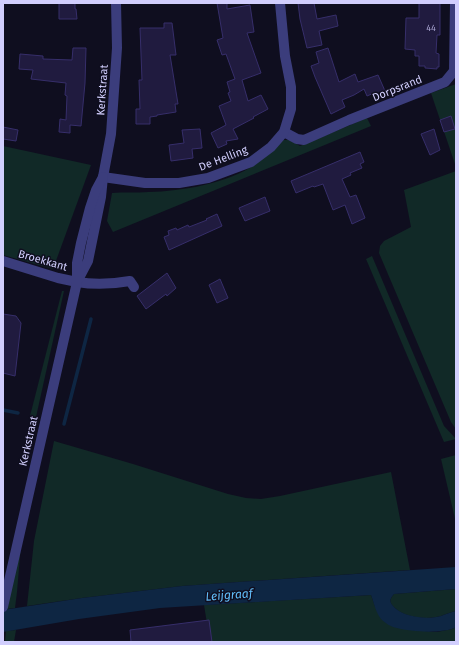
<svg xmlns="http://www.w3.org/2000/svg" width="459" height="645" viewBox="0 0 459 645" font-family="'Fira Sans',sans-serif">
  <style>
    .green { fill: #112927 }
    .water { fill: #0e2643 }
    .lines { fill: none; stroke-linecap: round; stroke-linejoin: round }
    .stream { stroke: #0e2643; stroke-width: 3.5 }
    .building { fill: #201b3f; stroke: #362e6a }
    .minor { stroke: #3b3d7c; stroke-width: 10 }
    .tertiary { stroke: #3b3d7c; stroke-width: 10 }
    .labels { text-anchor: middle; stroke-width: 3; stroke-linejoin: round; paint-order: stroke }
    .number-label { font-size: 9px; fill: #a5a1ce }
    .street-label { font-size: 11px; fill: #d1cefd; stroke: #0f0e1f }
    .water-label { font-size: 12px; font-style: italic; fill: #61bcf8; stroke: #0f0e1f }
  </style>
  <rect width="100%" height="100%" fill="#0f0e1f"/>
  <g class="green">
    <polygon points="456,84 456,167 431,93"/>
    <path d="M 367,118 L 371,126 L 113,232 L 107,221 L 112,193 C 124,192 136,193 149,192 C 183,191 232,183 260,161 C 268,155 275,147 282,140 L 290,140 L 300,146 Z"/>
    <polygon points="3,146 91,165 53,269 3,255"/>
    <polygon points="456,171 456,429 451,422 379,253 380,246 384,241 411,227 404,190"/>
    <polygon points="372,256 444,426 456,439 444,442 366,259"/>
    <polygon points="62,291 64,291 36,417 30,416"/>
    <polygon points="54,441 133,464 228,494 246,498 261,499 280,496 391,472 410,570 182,586 82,598 27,606 34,541"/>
    <polygon points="456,455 456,523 441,459"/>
    <polygon points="21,544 17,592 15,608 7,609"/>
    <path d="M 456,589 L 456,611 C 451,612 446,614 441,616 C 427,620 406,618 395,608 C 389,602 389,600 394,594 Z"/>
    <polygon points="371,595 375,606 413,630 437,632 452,629 456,627 456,642 210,642 204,605"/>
    <polygon points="16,630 14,642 5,642 6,631"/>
  </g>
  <path class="water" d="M 456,567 L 456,589 L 394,594 C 389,600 389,602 395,608 C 405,617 427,620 441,616 C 446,614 451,612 456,611 L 456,627 C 444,634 411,632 397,628 C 391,627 385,623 381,619 C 376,613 374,603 371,595 L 160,608 L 79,619 L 3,632 L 3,610 L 82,598 L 182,586 Z"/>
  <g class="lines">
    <g class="stream">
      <polyline points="3,410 18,413"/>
      <polyline points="64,424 91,319"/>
    </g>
  </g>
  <g class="building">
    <polygon points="59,3 75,3 75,9 76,9 77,19 59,19"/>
    <polygon points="217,3 227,3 227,9 250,5 254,32 247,33 261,73 242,80 248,101 261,95 268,109 253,117 254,118 233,129 238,139 226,141 227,144 218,148 211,133 226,125 219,106 231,101 228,93 230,92 227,82 235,79 226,54 222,55 217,40 223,38"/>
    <polygon points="298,3 314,3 317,19 336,15 338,26 319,31 322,45 307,48 300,19"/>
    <polygon points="419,3 440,3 440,35 437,35 436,53 439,54 439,67 437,67 437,69 425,68 425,66 419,66 419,56 415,56 415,50 405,49 406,18 419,18"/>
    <polygon points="164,23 172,23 176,55 170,55 178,104 175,104 176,112 157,115 157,116 150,117 150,124 136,124 136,109 140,109 139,80 142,80 140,28 164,28"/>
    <polygon points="73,48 86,48 85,83 81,126 70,125 70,133 59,132 60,119 66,120 67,96 65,95 66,83 31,79 33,70 19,69 20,54 43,56 43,59 72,60"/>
    <polygon points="328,48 339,82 355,74 358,82 378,75 385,91 375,95 374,93 367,96 364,89 354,95 342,100 345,107 331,114 315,77 311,66 319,63 316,52"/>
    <polygon points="451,116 455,129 444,132 440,120"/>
    <polygon points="3,127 18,130 16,141 3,139"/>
    <polygon points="200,129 202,148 192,149 193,158 171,161 169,145 184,143 182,130"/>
    <polygon points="434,129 440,150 430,155 421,134"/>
    <polygon points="360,152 364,162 360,164 362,168 350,173 351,175 342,179 350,197 356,195 365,218 352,224 345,205 333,210 323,184 314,187 313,186 296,193 291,181"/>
    <polygon points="265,197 270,211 245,221 239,208"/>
    <polygon points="217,214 222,226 169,250 164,237 169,235 168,231 176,228 177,230 188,225 189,227 207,220 206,219"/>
    <polygon points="167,273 176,288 167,296 166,294 146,309 137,296"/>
    <polygon points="220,279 228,298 217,303 209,285"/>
    <polygon points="3,314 16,316 21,323 15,376 3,373"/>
    <polygon points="209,620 212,642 131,642 130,630"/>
  </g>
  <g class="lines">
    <g class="minor">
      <polyline points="284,132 297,139 304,140 349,120 445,82 454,71 455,3"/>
      <polyline points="103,177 145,183 179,183 208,178 251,162 271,147 284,132 291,109 291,87 285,56 280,3"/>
      <path d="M 77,282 C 95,285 113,284 130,281 L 134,287"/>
    </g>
    <g class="tertiary">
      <polyline points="3,261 58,278 77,282"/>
      <polyline points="78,280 88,261 101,197 103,177 111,134 117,48 116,3"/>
      <polyline points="3,607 77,282 77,263 81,243 90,208 96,190 103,177"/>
    </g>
  </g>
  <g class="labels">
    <g class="number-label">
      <text x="431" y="31">44</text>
    </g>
    <g class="street-label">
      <text transform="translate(397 88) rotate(-22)" y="4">Dorpsrand</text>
      <text transform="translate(102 90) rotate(-86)" y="4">Kerkstraat</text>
      <text transform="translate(223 158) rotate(-21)" y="4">De Helling</text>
      <text transform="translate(43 260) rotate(16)" y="4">Broekkant</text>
      <text transform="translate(28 441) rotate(-77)" y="4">Kerkstraat</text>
    </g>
    <g class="water-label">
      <text transform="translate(229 595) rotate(-4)" y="4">Leijgraaf</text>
    </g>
  </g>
  <rect width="459" height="645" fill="none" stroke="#d1cefd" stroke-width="8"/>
</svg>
